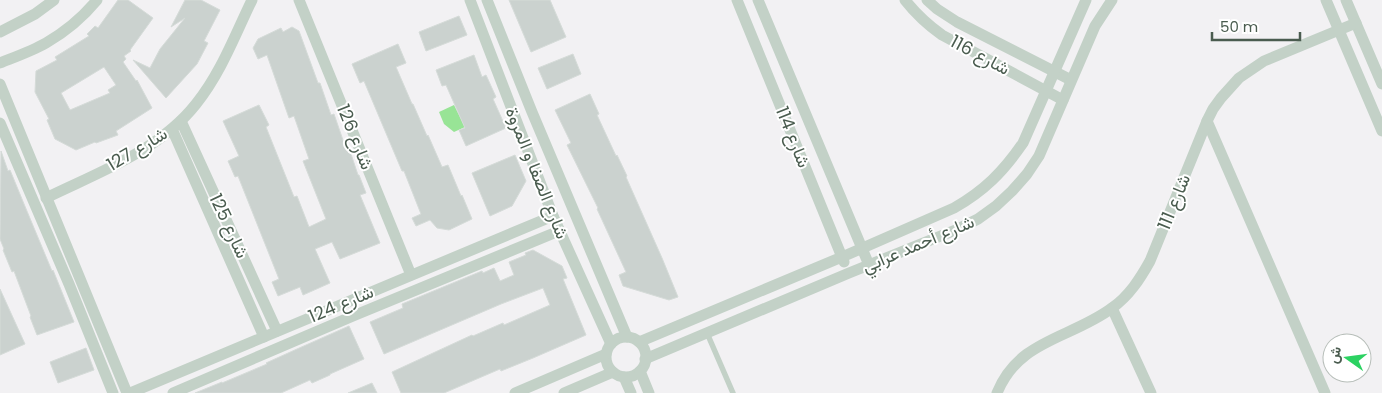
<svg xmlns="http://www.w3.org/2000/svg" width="1382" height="393" viewBox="0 0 1382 393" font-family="Poppins,Vazirmatn,sans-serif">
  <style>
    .water { fill: #98e496 }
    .building { fill: #cbd2cf; stroke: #d5dbd8; fill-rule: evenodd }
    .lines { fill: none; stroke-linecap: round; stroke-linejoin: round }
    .lane { stroke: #c3d1c7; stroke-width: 5.5 }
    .street { stroke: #c3d1c7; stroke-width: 11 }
    .labels { text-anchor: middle; stroke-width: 4; stroke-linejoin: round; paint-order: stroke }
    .street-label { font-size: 18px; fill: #4a5c4f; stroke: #fff }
  </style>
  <rect width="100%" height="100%" fill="#f2f1f3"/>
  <polygon class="water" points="454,105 465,127 454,132 444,124 439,112"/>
  <g class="building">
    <path d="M 118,0 L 128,0 L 153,18 L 130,50 L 131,51 L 124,56 L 126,59 L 123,62 L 136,81 L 137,80 L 152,108 L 116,131 L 118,135 L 96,143 L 95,142 L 76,150 L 55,139 L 47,120 L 49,119 L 35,92 L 36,71 L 57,60 L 55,57 L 89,36 L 87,34 L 95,26 L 98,28 ZM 104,67 L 116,85 L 108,90 L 110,93 L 70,110 L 61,93 Z"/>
    <polygon points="185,0 201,0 220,10 204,41 208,43 197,64 166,98 133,60 150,68 160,49 185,18 171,27"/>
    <polygon points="509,0 550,0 566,37 531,52"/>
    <polygon points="459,16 467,35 426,51 419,32"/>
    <polygon points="292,27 299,31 318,83 320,83 331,115 334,114 345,146 348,145 358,175 359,175 366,193 360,195 380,243 340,259 332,242 315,249 330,283 303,295 300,287 278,296 272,282 279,279 238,176 235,177 228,161 239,156 223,121 259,105 269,125 266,127 294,197 297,196 309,227 326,219 303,161 309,159 294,116 289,118 267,55 258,59 253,48 258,39 281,28 283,32"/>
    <polygon points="398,44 406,63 396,67 412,104 413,104 427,136 428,135 442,167 448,165 461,196 462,195 472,219 449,230 437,228 430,220 416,226 412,218 421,214 404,171 402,171 364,81 360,83 352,64"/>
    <polygon points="573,54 581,74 547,89 538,68"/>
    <polygon points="474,55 482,77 486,75 496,97 493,99 506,128 466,146 459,130 465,128 446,85 442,86 436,70"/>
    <polygon points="590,94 599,114 597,115 616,156 617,155 627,176 626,177 662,258 678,297 669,300 623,286 619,275 626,272 597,209 598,208 567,145 571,143 555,110"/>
    <polygon points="1,151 8,171 10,170 24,204 52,271 53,270 74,322 37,335 30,317 31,316 14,271 12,272 3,250 4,249 0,239"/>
    <polygon points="515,155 526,181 512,206 490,216 472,173"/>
    <polygon points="533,250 562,266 567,278 563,279 586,335 533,358 501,371 500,369 444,393 401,393 392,372 472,335 473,336 503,323 504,325 550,305 543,288 501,304 384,354 370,322 403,308 402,304 482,271 483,273 494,268 500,281 514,275 509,262 526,255 525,253"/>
    <polygon points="0,289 25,344 0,355"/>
    <polygon points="349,326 364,359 330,374 330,375 312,383 310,380 281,393 195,393 222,382 222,383 267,364 266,363 297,349"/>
    <polygon points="86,348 94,370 58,383 50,362"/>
    <polygon points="372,383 377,393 348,393"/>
  </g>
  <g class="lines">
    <polyline class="lane" points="707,333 733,393"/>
    <g class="street">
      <polyline points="299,0 411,275"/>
      <polyline points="470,0 553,216 611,344"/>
      <polyline points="487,0 532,112 627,337"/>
      <polyline points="737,0 844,262"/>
      <polyline points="758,0 869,265"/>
      <path d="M 905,0 C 916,14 928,25 942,35 L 1063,100"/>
      <polyline points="927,0 937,9 957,22 1071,80"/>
      <polyline points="1326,0 1382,131"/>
      <polyline points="1346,0 1382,84"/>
      <polyline points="0,32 35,14 54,0"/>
      <path d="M 0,63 C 15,57 32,51 46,43 C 65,32 83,17 97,0"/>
      <polyline points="0,84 127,393"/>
      <polyline points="181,121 277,331"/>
      <polyline points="1207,121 1325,393"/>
      <polyline points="0,123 69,284 113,393"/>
      <polyline points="172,129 264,337"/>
      <path d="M 46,198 C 99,172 159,151 196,104 C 221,73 235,35 252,0"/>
      <polyline points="1112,308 1151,393"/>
      <circle cx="626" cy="357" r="20"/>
      <path d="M 639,342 L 842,257 L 954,208 C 984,191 1003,172 1023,143 L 1086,0"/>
      <polyline points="645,359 849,273 958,229 978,219 996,206 1012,191 1027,174 1039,156 1095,26 1112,0"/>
      <polyline points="640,371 649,393"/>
      <polyline points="624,377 631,393"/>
      <polyline points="130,393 553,216"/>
      <polyline points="173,393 353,316 559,231"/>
      <polyline points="515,393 606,354"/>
      <polyline points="564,393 613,372"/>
      <path d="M 997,393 C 1019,339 1070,339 1112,308 C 1129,296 1140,279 1150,261 L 1207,121 L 1213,109 L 1221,98 L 1239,78 L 1264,61 L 1356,23"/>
    </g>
  </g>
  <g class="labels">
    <g class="street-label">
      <text transform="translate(980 55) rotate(28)" y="6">شارع 116</text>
      <text transform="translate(355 137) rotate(68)" y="6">شارع 126</text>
      <text transform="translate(793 137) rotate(68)" y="6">شارع 114</text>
      <text transform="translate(137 149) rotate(-31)" y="6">شارع 127</text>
      <text transform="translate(537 173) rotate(68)" y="6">شارع الصفا و المروة</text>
      <text transform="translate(1174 202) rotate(-68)" y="6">شارع 111</text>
      <text transform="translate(229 226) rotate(65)" y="6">شارع 125</text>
      <text transform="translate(918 244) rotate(-23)" y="6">شارع أحمد عرابي</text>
      <text transform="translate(341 304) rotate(-23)" y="6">شارع 124</text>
    </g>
  </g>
  <g transform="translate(1347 358) rotate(284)"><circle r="24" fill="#ffffff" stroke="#b7beb9"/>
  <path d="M0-4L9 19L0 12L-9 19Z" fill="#2cd262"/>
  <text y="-8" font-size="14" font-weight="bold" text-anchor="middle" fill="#4a5c4f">ش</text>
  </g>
  <path d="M1212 32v8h88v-8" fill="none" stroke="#4a5c4f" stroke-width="2.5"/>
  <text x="1220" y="32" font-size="15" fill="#4a5c4f" stroke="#ffffff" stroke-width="4" paint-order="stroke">50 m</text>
</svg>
